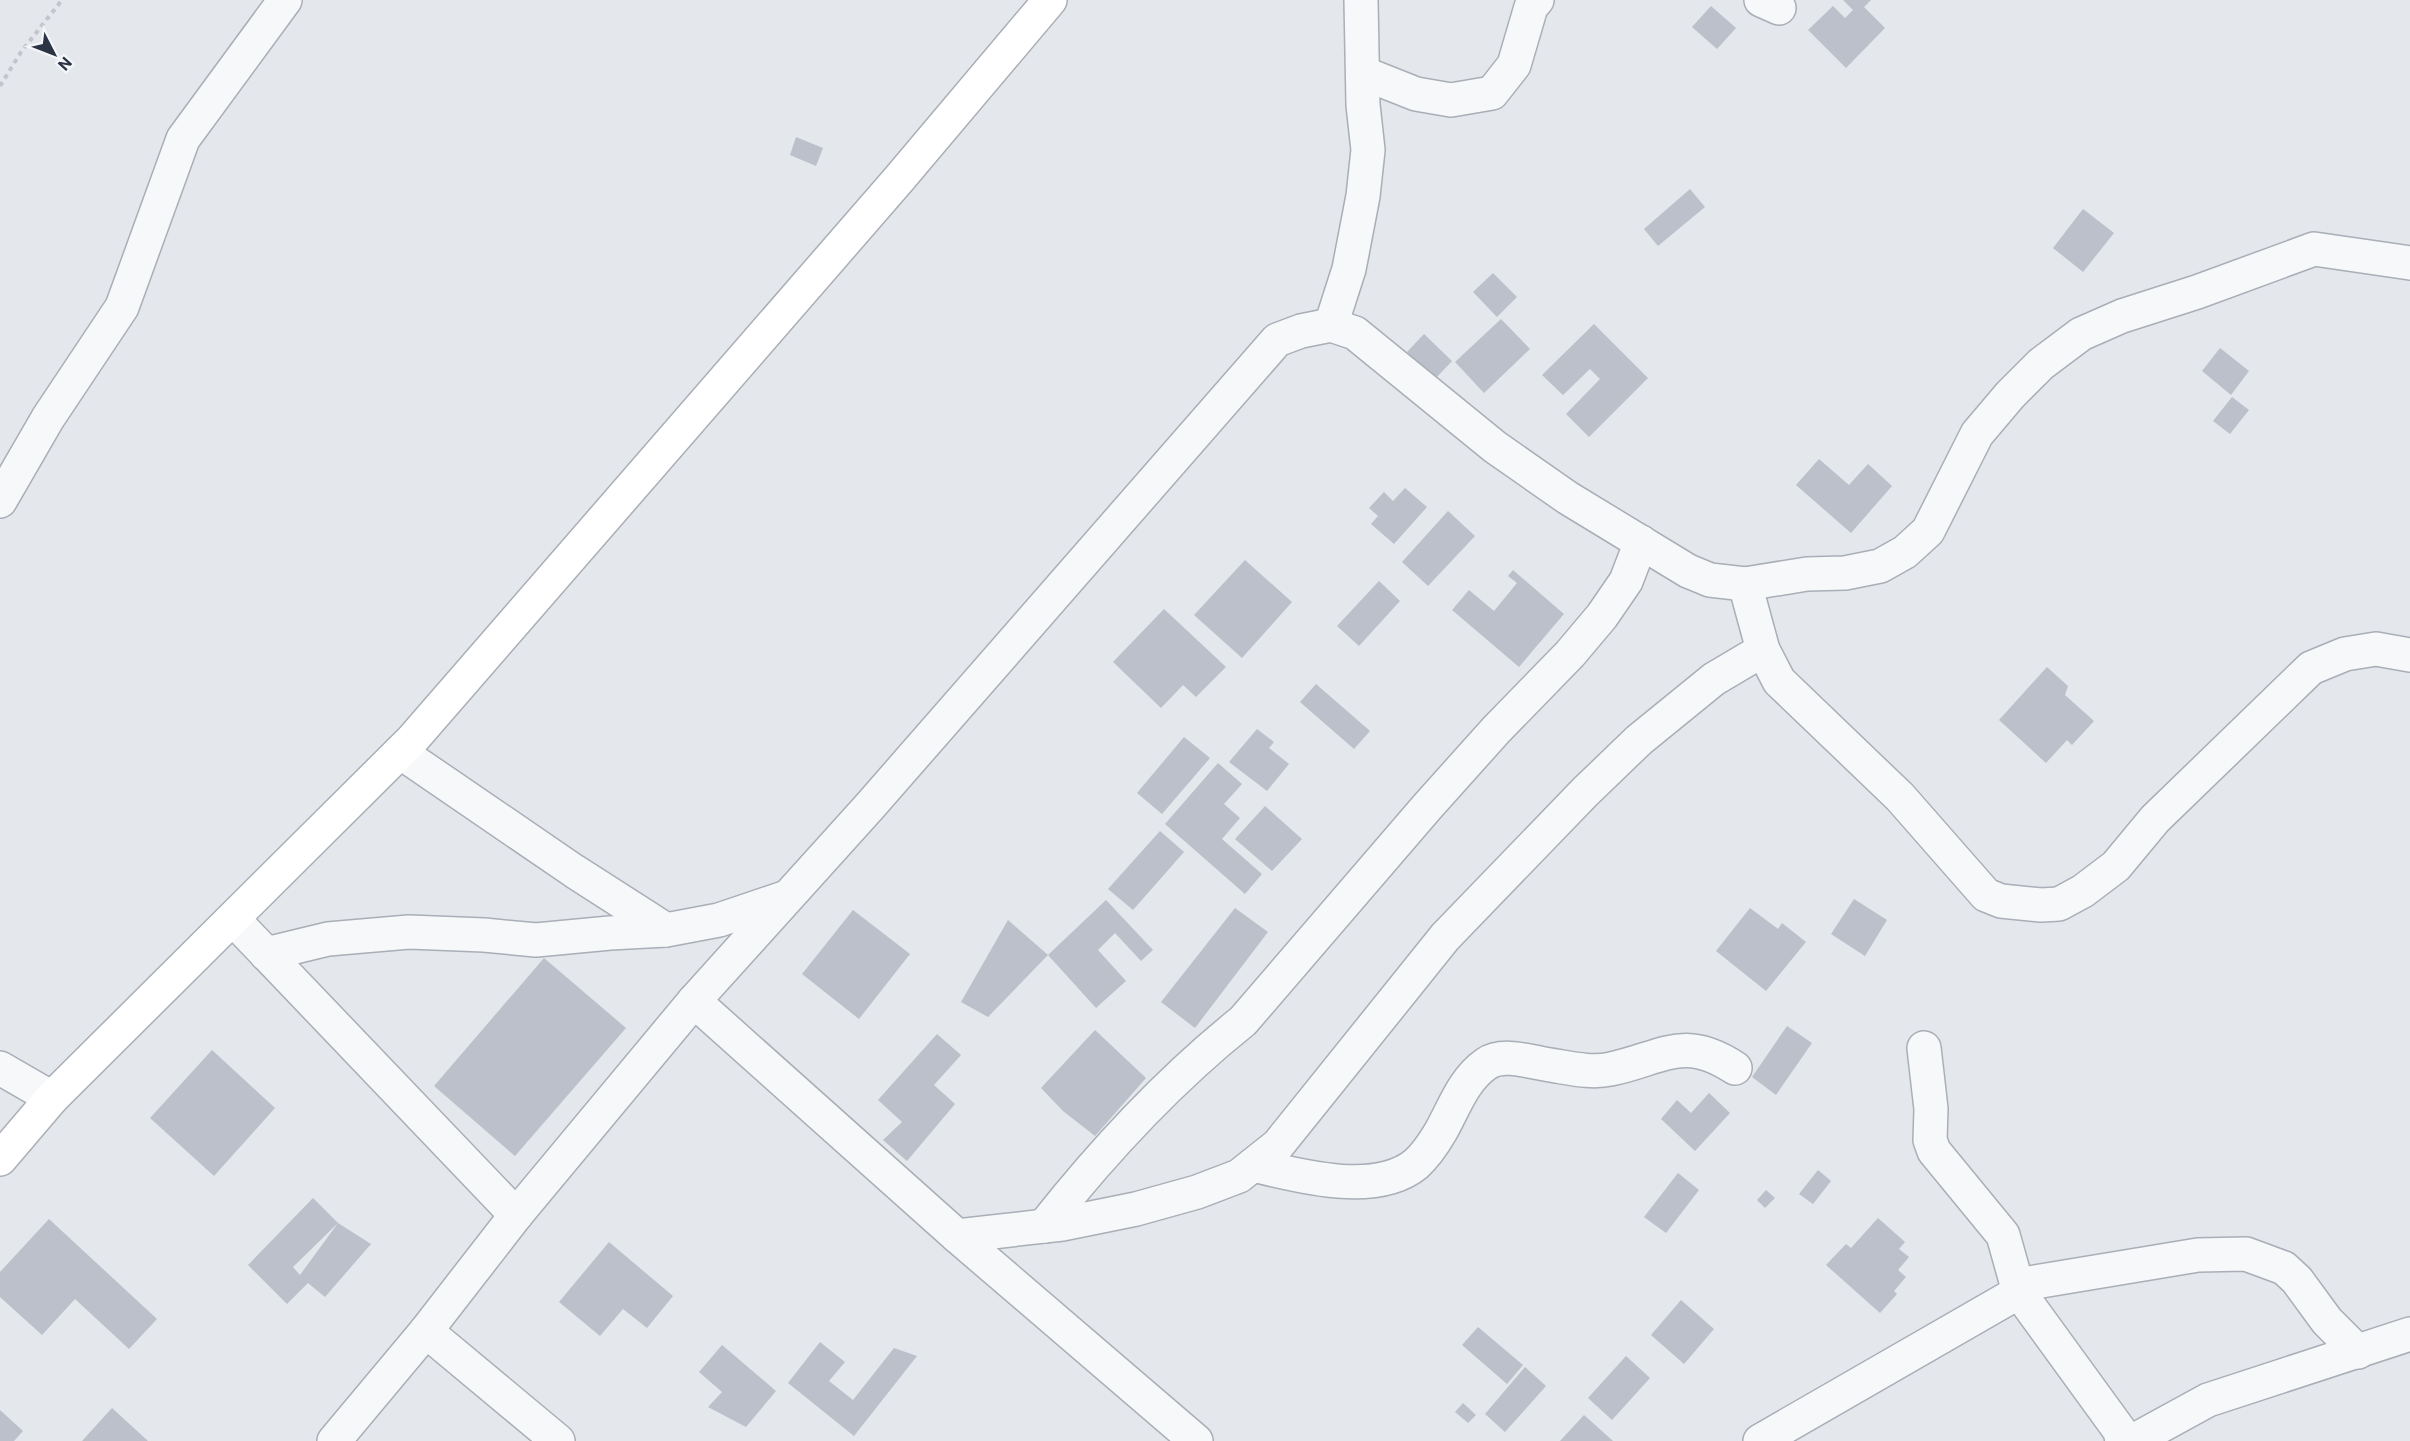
<svg xmlns="http://www.w3.org/2000/svg" width="2410" height="1441" viewBox="0 0 2410 1441" font-family="Roboto,sans-serif">
  <style>
    .building { fill: #bbc0ca }
    .lines { fill: none; stroke-linecap: round; stroke-linejoin: round }
    .street-casing { stroke: #a9aeb7; stroke-width: 36 }
    .secondary-casing { stroke: #a9aeb7; stroke-width: 36 }
    .path { stroke: #c2c5cb; stroke-width: 4; stroke-dasharray: 4.5 4.5; stroke-linecap: butt }
    .street { stroke: #f7f8fa; stroke-width: 33 }
    .secondary { stroke: #fff; stroke-width: 33 }
  </style>
  <rect width="100%" height="100%" fill="#e4e7ec"/>
  <g class="building">
    <polygon points="1843,0 1871,0 1864,7 1885,28 1846,68 1808,30 1833,6 1845,18 1853,10"/>
    <polygon points="1711,6 1736,28 1717,49 1692,27"/>
    <polygon points="796,137 823,148 816,166 790,155"/>
    <polygon points="1690,189 1705,207 1658,246 1644,229"/>
    <polygon points="2083,209 2114,233 2083,272 2053,248"/>
    <polygon points="1493,273 1517,297 1497,317 1473,292"/>
    <polygon points="1501,319 1530,349 1484,393 1455,362"/>
    <polygon points="1594,324 1648,378 1589,437 1566,414 1600,379 1590,369 1563,395 1542,375"/>
    <polygon points="1424,334 1452,361 1435,379 1407,352"/>
    <polygon points="2220,348 2249,371 2231,395 2202,371"/>
    <polygon points="2232,397 2249,410 2230,434 2213,421"/>
    <polygon points="1819,459 1849,485 1868,464 1892,486 1851,533 1796,485"/>
    <polygon points="1405,488 1427,507 1394,544 1371,524 1378,516 1369,508 1384,492 1393,501"/>
    <polygon points="1448,511 1475,536 1428,586 1402,562"/>
    <polygon points="1245,560 1292,602 1242,658 1194,615"/>
    <polygon points="1513,570 1564,614 1519,667 1452,610 1469,590 1494,611 1517,583 1508,576"/>
    <polygon points="1379,581 1400,601 1359,646 1337,626"/>
    <polygon points="1164,609 1226,667 1196,697 1183,685 1161,708 1113,662"/>
    <polygon points="2047,667 2068,686 2065,695 2094,721 2072,745 2067,740 2046,763 1999,720"/>
    <polygon points="1316,684 1370,731 1354,749 1300,702"/>
    <polygon points="1257,729 1274,742 1269,748 1289,764 1267,791 1229,762"/>
    <polygon points="1184,737 1210,758 1162,814 1137,793"/>
    <polygon points="1218,763 1242,784 1224,804 1240,818 1222,839 1262,874 1245,894 1165,824"/>
    <polygon points="1265,806 1302,839 1272,871 1235,839"/>
    <polygon points="1160,831 1184,852 1133,910 1108,889"/>
    <polygon points="1854,899 1887,920 1865,956 1831,934"/>
    <polygon points="1106,900 1153,950 1141,961 1115,933 1098,950 1126,981 1096,1008 1048,955"/>
    <polygon points="1235,908 1268,932 1195,1028 1161,1002"/>
    <polygon points="1750,908 1778,929 1782,923 1806,942 1766,991 1716,951"/>
    <polygon points="853,910 910,954 859,1019 802,974"/>
    <polygon points="1008,920 1048,955 988,1017 961,1002"/>
    <polygon points="544,958 626,1028 515,1156 434,1086"/>
    <polygon points="1787,1026 1812,1043 1776,1095 1752,1077"/>
    <polygon points="1095,1030 1146,1078 1095,1136 1063,1111 1041,1088"/>
    <polygon points="937,1034 961,1055 934,1085 955,1104 907,1161 883,1140 902,1122 878,1100"/>
    <polygon points="212,1050 275,1108 214,1176 150,1118"/>
    <polygon points="1709,1093 1730,1113 1695,1151 1661,1119 1677,1100 1691,1113"/>
    <polygon points="1818,1170 1831,1181 1813,1204 1799,1194"/>
    <polygon points="1678,1173 1699,1190 1666,1233 1644,1217"/>
    <polygon points="1766,1190 1775,1198 1765,1208 1757,1200"/>
    <polygon points="313,1198 338,1223 293,1267 300,1275 338,1223 371,1244 325,1297 308,1283 287,1304 248,1265"/>
    <polygon points="1878,1218 1905,1242 1899,1249 1909,1257 1898,1270 1906,1277 1894,1291 1897,1294 1880,1313 1826,1265 1846,1244 1851,1248"/>
    <polygon points="49,1219 157,1319 129,1349 75,1299 42,1335 0,1297 0,1272"/>
    <polygon points="609,1242 673,1296 647,1328 623,1309 600,1336 559,1302"/>
    <polygon points="1681,1300 1714,1329 1684,1364 1651,1335"/>
    <polygon points="1478,1327 1523,1365 1507,1384 1462,1345"/>
    <polygon points="820,1342 845,1362 829,1381 853,1400 894,1348 917,1356 854,1436 788,1383"/>
    <polygon points="722,1345 776,1391 746,1427 708,1407 722,1392 699,1372"/>
    <polygon points="1626,1356 1650,1378 1612,1420 1588,1398"/>
    <polygon points="1525,1367 1546,1386 1505,1432 1485,1414"/>
    <polygon points="1463,1403 1476,1415 1468,1423 1455,1412"/>
    <polygon points="112,1408 148,1441 82,1441"/>
    <polygon points="0,1410 23,1431 14,1441 0,1441"/>
    <polygon points="1584,1415 1613,1441 1560,1441"/>
  </g>
  <g class="lines">
    <defs>
      <g id="street">
        <polyline points="1761,0 1779,8"/>
        <polyline points="1363,73 1416,94 1451,100 1492,93 1514,65 1531,7 1537,0"/>
        <polyline points="1331,325 1349,269 1363,196 1368,150 1363,105 1361,0"/>
        <polyline points="0,501 48,418 122,307 183,139 285,0"/>
        <polyline points="1745,584 1763,650 1779,681 1900,797 1986,895 2001,901 2041,905 2059,904 2083,891 2116,866 2155,819 2311,668 2345,654 2376,649 2410,655"/>
        <polyline points="400,752 574,871 666,930"/>
        <polyline points="233,919 516,1215"/>
        <polyline points="266,954 328,939 409,932 484,935 536,940 610,933 666,930 719,920 787,897"/>
        <polyline points="694,1001 957,1236 1196,1441"/>
        <polyline points="1924,1048 1931,1109 1930,1140 1934,1151 2003,1235 2019,1292 2120,1431 2122,1441"/>
        <polyline points="0,1068 52,1098"/>
        <path d="M 1253,1165 C 1299,1176 1376,1197 1416,1164 C 1426,1155 1434,1143 1441,1131 C 1454,1108 1463,1080 1486,1064 C 1504,1051 1536,1064 1556,1066 C 1574,1069 1593,1073 1611,1069 C 1663,1058 1683,1034 1735,1068"/>
        <path d="M 1044,1226 C 1104,1150 1168,1081 1243,1021 L 1427,807 L 1496,730 L 1570,654 L 1602,616 L 1626,581 L 1641,542"/>
        <polyline points="957,1236 1062,1224 1136,1209 1197,1192 1239,1176 1278,1145 1445,937 1585,792 1639,740 1714,679 1763,650"/>
        <polyline points="2017,1285 2198,1255 2246,1254 2284,1268 2297,1280 2327,1321 2358,1352"/>
        <polyline points="426,1331 558,1441"/>
        <polyline points="334,1441 426,1331 516,1215 694,1001 870,806 1277,340 1301,331 1331,325 1355,333 1495,447 1568,498 1688,571 1710,580 1745,584 1807,574 1845,573 1880,566 1905,552 1928,531 1977,434 2010,395 2041,364 2081,334 2122,316 2197,292 2314,249 2410,263"/>
        <polyline points="1760,1441 2019,1292"/>
        <polyline points="2133,1441 2208,1400 2410,1334"/>
      </g>
      <polyline id="secondary" points="0,1159 52,1098 412,740 899,179 1050,0"/>
    </defs>
    <use href="#street" class="street-casing"/>
    <use href="#secondary" class="secondary-casing"/>
    <polyline class="path" points="0,86 21,52 62,0"/>
    <use href="#street" class="street"/>
    <use href="#secondary" class="secondary"/>
  </g>
  <g transform="translate(54 54) rotate(132)" stroke="#f4f6f9" stroke-width="4.5" paint-order="stroke">
  <path d="M0-4.5L10 22L0 15L-10 22Z" fill="#2b3445"/>
  <text y="-9" font-size="16" font-weight="bold" text-anchor="middle" fill="#2b3445">N</text>
  </g>
</svg>
